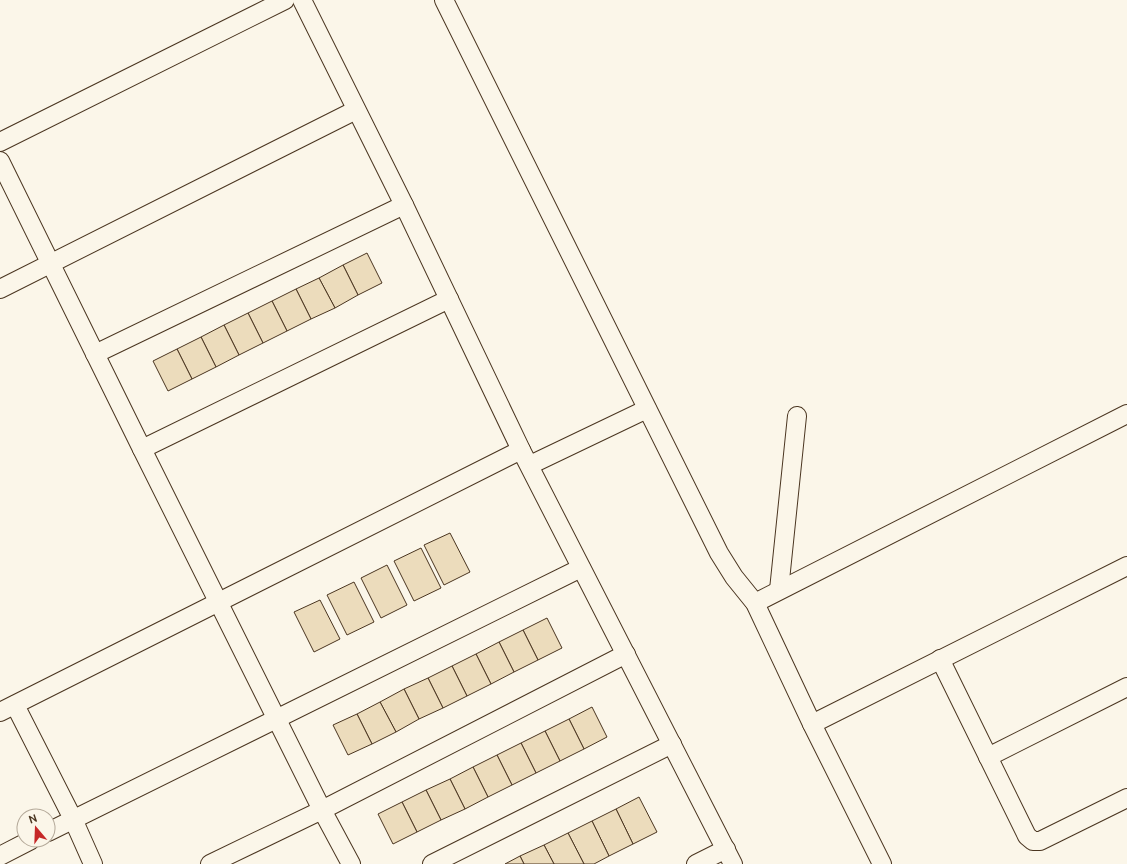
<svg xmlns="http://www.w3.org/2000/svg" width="1127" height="864" viewBox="0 0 1127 864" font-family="Ubuntu,sans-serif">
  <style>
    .building { fill: #ecdcbc; stroke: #4a3520 }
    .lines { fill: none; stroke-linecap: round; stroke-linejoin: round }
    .street-casing { stroke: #4a3520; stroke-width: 20 }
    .street { stroke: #fbf6e9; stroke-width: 18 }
  </style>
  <rect width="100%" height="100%" fill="#fbf6e9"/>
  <g class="building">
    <polygon points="367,253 382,283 358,295 343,265"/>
    <polygon points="343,265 358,295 335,308 319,278"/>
    <polygon points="319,278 335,308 311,319 296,289"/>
    <polygon points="296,289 311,319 287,331 272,301"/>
    <polygon points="272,301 287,331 263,343 248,313"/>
    <polygon points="248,313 263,343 239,355 224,325"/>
    <polygon points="224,325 239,355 216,367 201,337"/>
    <polygon points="201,337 216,367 192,379 177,349"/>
    <polygon points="177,349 192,379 168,391 153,361"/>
    <polygon points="450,533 470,572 444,585 424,545"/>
    <polygon points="421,548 441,588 414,601 394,561"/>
    <polygon points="387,565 407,605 381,618 361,578"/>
    <polygon points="354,582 374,622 347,635 327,595"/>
    <polygon points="320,600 340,639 314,652 294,612"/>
    <polygon points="547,618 562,648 538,660 523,630"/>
    <polygon points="523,630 538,660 514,672 499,642"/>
    <polygon points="499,642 514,672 491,684 476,654"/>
    <polygon points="476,654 491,684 467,696 452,666"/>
    <polygon points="452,666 467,696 443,708 428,678"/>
    <polygon points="428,678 443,708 419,719 404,689"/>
    <polygon points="404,689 419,719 396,732 380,702"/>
    <polygon points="380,702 396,732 372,744 357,714"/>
    <polygon points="592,707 607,737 584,749 569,719"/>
    <polygon points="357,714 372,744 348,755 333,725"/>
    <polygon points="569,719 584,749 560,761 545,731"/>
    <polygon points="545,731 560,761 536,773 521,743"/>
    <polygon points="521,743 536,773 512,785 497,755"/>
    <polygon points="497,755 512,785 488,797 473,767"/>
    <polygon points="473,767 488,797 465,809 450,779"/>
    <polygon points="450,779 465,809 441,820 426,790"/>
    <polygon points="426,790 441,820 417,832 402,802"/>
    <polygon points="639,797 657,832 633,844 616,809"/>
    <polygon points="402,802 417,832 393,844 378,814"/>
    <polygon points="616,809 633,844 609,856 592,821"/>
    <polygon points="592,821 609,856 594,864 584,864 568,833"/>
    <polygon points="568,833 584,864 554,864 544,845"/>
    <polygon points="544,845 554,864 524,864 520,856"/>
    <polygon points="520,856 524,864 505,864"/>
  </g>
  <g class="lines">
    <defs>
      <g id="street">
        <polyline points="302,0 404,205 521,450 733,864"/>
        <polyline points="444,0 719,553 734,577 755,603 812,724 882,864"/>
        <polyline points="0,142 285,0"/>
        <polyline points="0,161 142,449 322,810 351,864"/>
        <polyline points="0,289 356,110"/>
        <polyline points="95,354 404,205"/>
        <polyline points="142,449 449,299"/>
        <polyline points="530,465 647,409"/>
        <polyline points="779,590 797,416"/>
        <polyline points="755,603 1127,414"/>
        <polyline points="940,659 1027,836 1033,841 1040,841 1127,798"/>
        <polyline points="15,705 73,819 93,864"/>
        <polyline points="0,712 521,450"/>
        <polyline points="812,724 1127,566"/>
        <polyline points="988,757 1127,687"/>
        <polyline points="48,832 581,568"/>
        <polyline points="0,856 31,840"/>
        <polyline points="210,864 322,810 626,654"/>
        <polyline points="432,864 672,744"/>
        <polyline points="696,864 726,849"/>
      </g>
    </defs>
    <use href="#street" class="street-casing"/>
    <use href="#street" class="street"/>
  </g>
  <g transform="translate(36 828) rotate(341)"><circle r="19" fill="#fbf6e9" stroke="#b4a999"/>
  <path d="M0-3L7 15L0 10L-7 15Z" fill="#c62828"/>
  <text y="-6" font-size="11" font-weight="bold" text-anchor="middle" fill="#4a3520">N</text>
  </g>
</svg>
